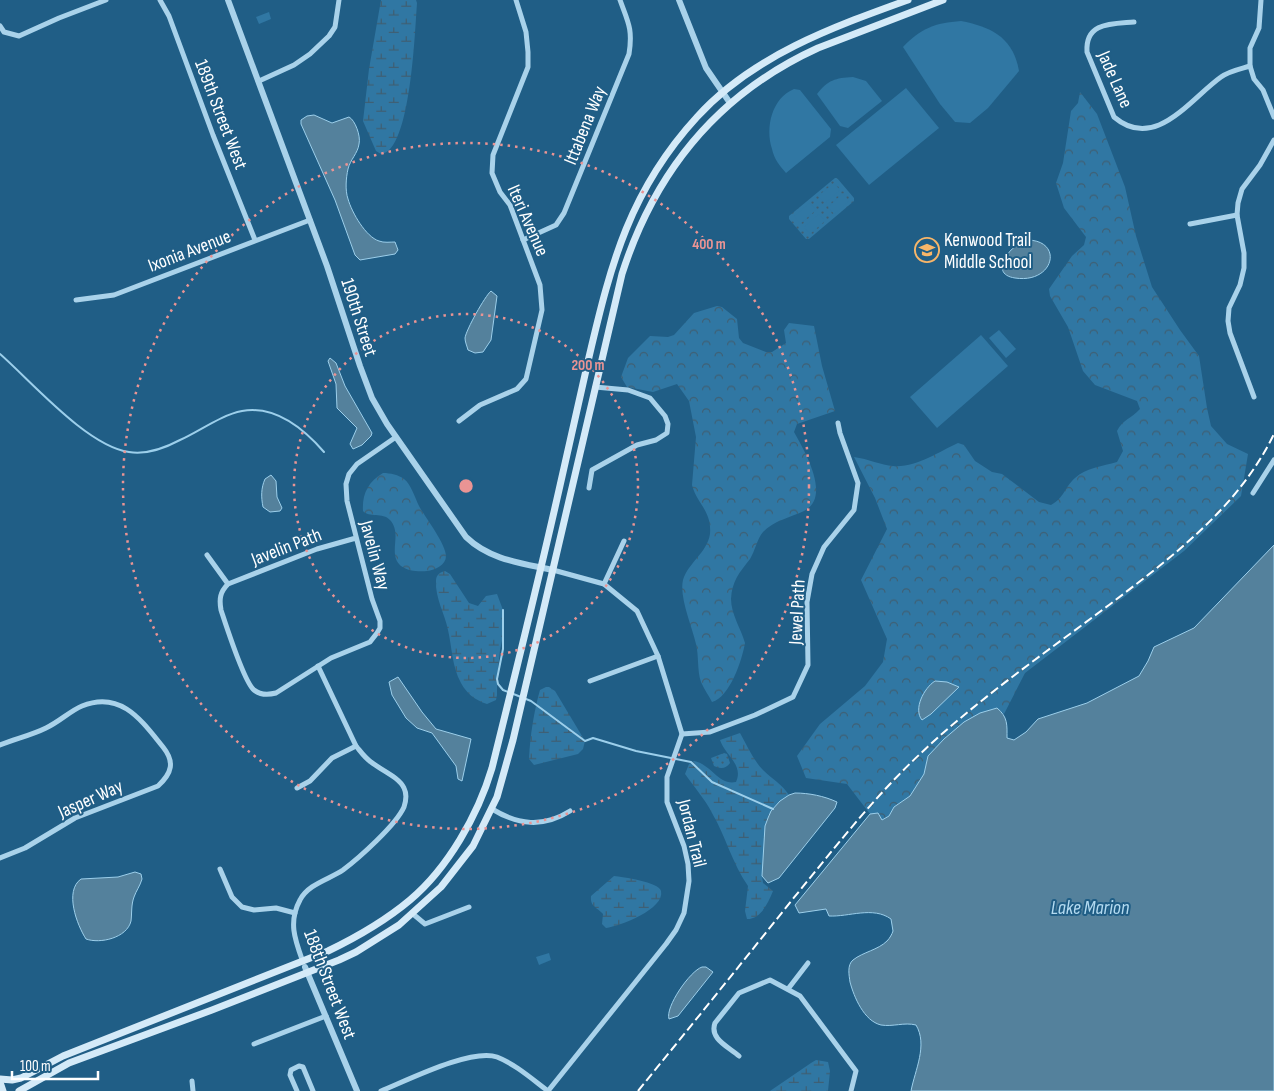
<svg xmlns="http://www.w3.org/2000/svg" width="1274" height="1091" viewBox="0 0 1274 1091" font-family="'Sofia Sans Condensed',sans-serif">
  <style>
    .green { fill: url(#green-dots) }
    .forest { fill: url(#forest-crowns) }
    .wetland { fill: url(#wetland-marsh) }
    .pitch { fill: #3077a3 }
    .water { fill: #54819c; stroke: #9ccfeb }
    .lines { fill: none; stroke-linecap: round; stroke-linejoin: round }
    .stream { stroke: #9ccfeb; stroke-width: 2 }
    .minor { stroke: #a9d2ea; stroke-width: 5 }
    .tertiary { stroke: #a9d2ea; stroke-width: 6 }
    .secondary { stroke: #d4eaf8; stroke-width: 7 }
    .rail { stroke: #fff; stroke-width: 2; stroke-dasharray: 9 4; stroke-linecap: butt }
    .ring { fill: none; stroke: #ea9494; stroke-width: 2.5; stroke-dasharray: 2.5 5 }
    .labels { text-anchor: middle; stroke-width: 4; stroke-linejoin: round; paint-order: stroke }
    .street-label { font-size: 19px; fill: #fff; stroke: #205e86 }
    .poi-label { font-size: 19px; fill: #fff; stroke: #205e86; text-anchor: start }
    .water-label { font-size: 20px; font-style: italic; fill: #b4dbf1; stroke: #205e86 }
    .centre { fill: #ea9494; stroke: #205e86; stroke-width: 2.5 }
    .ring-label { font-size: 15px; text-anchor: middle; font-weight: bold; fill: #ea9494; stroke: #205e86; stroke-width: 4; stroke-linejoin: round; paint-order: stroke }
  </style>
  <defs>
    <pattern id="green-dots" width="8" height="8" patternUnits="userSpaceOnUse" patternTransform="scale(1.25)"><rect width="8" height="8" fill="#3077a3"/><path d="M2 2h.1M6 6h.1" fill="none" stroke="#3f5f73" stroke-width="1.8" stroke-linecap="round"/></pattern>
    <pattern id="forest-crowns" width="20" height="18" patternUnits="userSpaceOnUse" patternTransform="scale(1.25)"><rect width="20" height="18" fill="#3077a3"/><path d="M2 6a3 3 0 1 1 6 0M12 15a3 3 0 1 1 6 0" fill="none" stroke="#3f5f73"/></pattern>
    <pattern id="wetland-marsh" width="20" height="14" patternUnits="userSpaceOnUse" patternTransform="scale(1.25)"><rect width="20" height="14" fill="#3077a3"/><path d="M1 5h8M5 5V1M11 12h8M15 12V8" fill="none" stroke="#3f5f73"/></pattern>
  </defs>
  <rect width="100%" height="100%" fill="#205e86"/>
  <g class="green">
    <polygon points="835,178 837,178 854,198 854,201 809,239 806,239 789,219 789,216"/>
    <path d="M 724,753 L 727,754 L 730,763 C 726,769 720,769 714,766 L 711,758 Z"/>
  </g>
  <g class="forest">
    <path d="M 1080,92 L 1097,114 L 1125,187 L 1136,236 L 1152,287 L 1180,330 L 1199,356 L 1207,408 L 1211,426 L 1227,444 L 1248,454 L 1241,496 L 1184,551 L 1025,673 L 1004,714 L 997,708 L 928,756 L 924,774 L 910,796 L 894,807 L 889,816 L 881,820 L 878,813 L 870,814 L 847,784 L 806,778 L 797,756 L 820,724 L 865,686 L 883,662 L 887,639 L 861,580 L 887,529 L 875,498 L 854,457 C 868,459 881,465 893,466 C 916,468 938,452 958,443 L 964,445 L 975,461 L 992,472 L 1002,474 L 1039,502 L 1051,505 C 1065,497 1064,488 1075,478 C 1086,468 1103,466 1117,462 L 1123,451 L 1117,431 C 1123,419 1131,419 1140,409 L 1137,401 L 1095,385 L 1083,371 L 1068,327 L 1050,296 L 1049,289 L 1072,256 L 1084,245 L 1086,237 L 1064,208 L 1056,183 L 1063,163 L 1071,111 L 1078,103 Z"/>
    <path d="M 717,306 L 722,307 L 737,319 L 739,338 L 743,343 L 766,352 L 772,352 L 786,343 L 784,330 L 789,323 L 814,326 L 822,366 L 835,411 L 797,424 L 794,432 C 804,450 832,497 804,511 C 791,517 773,521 763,532 C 757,539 755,551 750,559 C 739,573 732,581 731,599 C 731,614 741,629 745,643 C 742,660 730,697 712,702 C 709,696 704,689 701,682 C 697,670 699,656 696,644 C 692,626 679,597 683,580 C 688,563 707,553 710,534 C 712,511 697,504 692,485 L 696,437 L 689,401 L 677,384 L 653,392 L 627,387 L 621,377 L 628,358 L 650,336 L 668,337 L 674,335 L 694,313 Z"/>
    <path d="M 383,473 C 390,473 399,475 404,479 C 411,484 415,498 419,506 C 425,517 446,544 446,556 C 446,565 435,570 427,571 C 419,572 408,571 401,566 C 387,554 403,534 390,520 C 383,512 369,518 363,511 C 362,494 368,482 383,473 Z"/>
  </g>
  <g class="wetland">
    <path d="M 381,0 L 416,0 L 417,3 C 415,28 411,152 381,154 L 376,151 L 363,121 L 369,69 Z"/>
    <path d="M 445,571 L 450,574 L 469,603 L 478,606 L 486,596 L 497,594 L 503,610 L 503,636 L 500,650 L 497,679 L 497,695 L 496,700 L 487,704 C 475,700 467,694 461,683 C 452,667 452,647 448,630 C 445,614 435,598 436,581 C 436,575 440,572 445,571 Z"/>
    <path d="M 546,687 L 549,687 L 555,691 L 585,741 L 583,749 L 578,754 L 534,765 L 529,759 C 530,736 534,711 540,690 Z"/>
    <path d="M 740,733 C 747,745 753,760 763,770 C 772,779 782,784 789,795 C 763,813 768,820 765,847 C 764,857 763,866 762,876 L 763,883 L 773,891 C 768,903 761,919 747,919 L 745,911 L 748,886 C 732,863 726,837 712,813 C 705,799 694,787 685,774 L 689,764 L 694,761 C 711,764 719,786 736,782 C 744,765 725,755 720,740 Z"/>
    <path d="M 614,876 C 622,877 659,882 661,891 C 665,909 620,926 606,928 L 602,924 L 603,914 C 597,907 590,907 591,896 Z"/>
    <polygon points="816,1060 828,1062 830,1071 828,1091 770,1091 811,1063"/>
  </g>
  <g class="pitch">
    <polygon points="269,12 271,19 259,24 256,17"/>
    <path d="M 961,21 C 991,27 1013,37 1019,71 L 988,108 L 970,123 L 955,122 L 940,104 L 903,47 C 921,28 935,23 961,21 Z"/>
    <path d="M 853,77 L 866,81 L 882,101 L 848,128 L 840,126 L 817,94 C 828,80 835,78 853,77 Z"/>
    <polygon points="906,88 939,128 869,185 836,145"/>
    <path d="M 794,89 L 800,90 L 831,129 L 830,137 L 786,173 C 780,166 774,159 772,149 C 765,127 772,98 794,89 Z"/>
    <polygon points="834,183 840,190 825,203 818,196"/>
    <polygon points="843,193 849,201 834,214 828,207"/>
    <polygon points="810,203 816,210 800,224 794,216"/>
    <polygon points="819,214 825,221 810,234 804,227"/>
    <polygon points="999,330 1016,349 1006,358 989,338"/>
    <polygon points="981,335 1008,366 937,428 910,397"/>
    <polygon points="549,953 551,960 539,965 536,957"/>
  </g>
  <g class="water">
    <path d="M 314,115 L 332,123 L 349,117 C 355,120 361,136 359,144 C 358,153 350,160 348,169 C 346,178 345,190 348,199 C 352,213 366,237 379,241 C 384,243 390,242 395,242 L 398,250 L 395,254 L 360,260 L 355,255 L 335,200 L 301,124 L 301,120 L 307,116 Z"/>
    <path d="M 1028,240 C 1064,241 1054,284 1015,278 C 987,274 1011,243 1028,240 Z"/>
    <path d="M 491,291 L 497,296 L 491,340 L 483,352 L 475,353 L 468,350 C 467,346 465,342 465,338 C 466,330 485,296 491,291 Z"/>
    <polygon points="330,358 336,363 345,386 372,433 371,436 362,445 353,449 350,444 357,428 337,408 336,384 328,361"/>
    <path d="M 271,475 L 276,481 L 277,497 L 282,508 L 280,511 L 270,512 L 263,507 C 261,497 261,488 265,479 Z"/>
    <path d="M 1274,545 L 1274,1091 L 911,1091 C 915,1070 928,1045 916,1025 C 904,1022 893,1027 881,1025 C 864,1021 854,997 850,982 C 849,975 847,965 853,960 C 863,952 878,950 887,941 C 890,938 892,934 893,931 L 891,919 C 873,906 849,917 829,916 L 826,909 L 799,913 L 795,905 L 870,814 L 878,813 L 882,820 L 889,816 L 894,807 L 910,796 L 924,774 L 928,756 L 944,739 L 964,722 L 980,713 L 997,708 C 1008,717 1007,725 1007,738 L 1014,740 L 1026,732 L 1038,719 L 1087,703 L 1139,676 L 1148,661 L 1154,647 L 1194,628 Z"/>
    <polygon points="398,677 422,712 436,729 471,739 462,781 458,779 456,766 432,733 417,728 406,718 392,695 389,682"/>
    <path d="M 935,681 L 947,682 L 959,687 L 931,714 L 922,720 C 913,709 924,688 935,681 Z"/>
    <path d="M 795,793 C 809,793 824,796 837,802 L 835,808 L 779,878 L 768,883 L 762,876 L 765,826 L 768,818 L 771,811 L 780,801 L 789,795 Z"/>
    <path d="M 135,872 L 141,874 L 142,879 C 140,886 136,891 134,897 C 131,905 132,913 131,921 C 127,938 100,944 86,939 C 77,925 64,891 81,879 L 118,877 Z"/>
    <path d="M 702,967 L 706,967 L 713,972 L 678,1016 L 669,1019 C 665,1007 690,971 702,967 Z"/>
  </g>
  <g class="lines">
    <g class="stream">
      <path d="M 0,354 C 32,382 87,446 129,452 C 147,455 165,448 180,440 C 200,431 221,415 242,411 C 275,405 304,429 324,452"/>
      <polyline points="503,610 503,649 497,679 498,684 503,690 521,697"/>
      <polyline points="526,699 531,701 585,741 593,738 636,751 691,762 712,782 773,809"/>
    </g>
    <g class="minor">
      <polyline points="160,0 169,16 213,135 255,240"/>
      <polyline points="1261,0 1259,28 1250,48 1250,66 1254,79 1263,90 1274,117"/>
      <path d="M 1134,22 C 1112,24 1085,22 1087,52 L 1114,117 C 1155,152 1190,99 1221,77 C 1229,71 1240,69 1250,66"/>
      <polyline points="0,26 4,32 19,36 59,18 106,0"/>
      <polyline points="259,81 294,65 310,54 329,36 335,27 339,0"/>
      <polyline points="1190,224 1237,215"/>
      <path d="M 523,240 L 556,225 L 564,213 L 629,54 C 633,29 628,22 620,0"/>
      <polyline points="76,300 114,295 310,220"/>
      <polyline points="1254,397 1230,333 1228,321 1229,308 1240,285 1244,268 1244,253 1237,215 1238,203 1242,189 1260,165 1274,140"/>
      <polyline points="459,421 480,405 517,389 526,379 542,310 540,285 510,205 500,192 492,173 493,155 528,67 528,52 526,32 516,0"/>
      <polyline points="589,488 592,470 637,445 656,440 667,433 668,424 665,416 650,398 628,390 595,387"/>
      <polyline points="1253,493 1274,460"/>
      <path d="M 356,538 L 317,549 L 228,584 C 220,592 219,599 221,610 C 226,625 244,682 254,690 C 260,695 268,695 276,693 L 331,658 L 370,642 L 377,633 L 380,628 L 380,621 L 372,599 L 347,501 L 346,484 L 349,474 L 357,464 L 396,437"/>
      <polyline points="207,555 228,584"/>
      <polyline points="604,584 624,541"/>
      <polyline points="590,681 658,656"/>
      <polyline points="682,734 710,732 755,715 793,697 808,665 807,602 812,574 824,547 854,510 858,483 840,433 838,423"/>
      <path d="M 0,745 C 15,739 32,735 46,728 C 59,722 70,711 82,706 C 121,690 142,721 163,747 C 175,762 172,773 158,786 L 75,818 L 25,848 L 0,858"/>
      <polyline points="297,788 310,781 332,758 356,746"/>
      <path d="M 492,809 C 518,825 543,828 570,811"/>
      <polyline points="220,869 232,897 242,907 254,910 276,908 295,913"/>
      <polyline points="413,914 425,924 469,907"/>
      <path d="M 303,962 C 295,940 288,922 300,900 C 308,884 330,879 343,870 C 359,858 396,825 404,807 C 406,801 407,794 404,788 C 399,777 381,770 371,762 C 365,758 361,752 356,746 L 318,666"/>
      <polyline points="788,989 808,963"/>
      <polyline points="254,1044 326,1016"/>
      <path d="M 739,1056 C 729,1047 709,1039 715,1023 L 739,993 L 770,980 L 800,996 L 856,1071 L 851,1091"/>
      <polyline points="192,1081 193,1091"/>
      <polyline points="297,1091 290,1075 291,1070 299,1066 303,1067 313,1091"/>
      <path d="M 381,1091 C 406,1081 471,1048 497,1057 C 515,1064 532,1079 548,1091 L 666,944 L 676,930 L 684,913 L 689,881 L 688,864 L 684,846 L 667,802 L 667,777 L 682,734 L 658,656 L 637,611 L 604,584 L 553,570"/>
    </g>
    <g class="tertiary">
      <path d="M 228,0 L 327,266 L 360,366 L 372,398 L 387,424 L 466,537 C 490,560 521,563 553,570"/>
      <polyline points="679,0 706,68 730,103"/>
      <polyline points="305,967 357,1091"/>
    </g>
    <g class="secondary">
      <path d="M 0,1079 L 12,1080 L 21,1078 L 63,1056 L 328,951 C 357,937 385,921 410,900 C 448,868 478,815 492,768 C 515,675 538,583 559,490 C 569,446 579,401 589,357 C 611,263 630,190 697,117 C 752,56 833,27 908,0"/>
      <polyline points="0,1082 3,1091"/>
      <path d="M 19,1091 L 69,1063 L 212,1010 L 339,960 L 356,952 L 399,925 L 441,887 L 473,846 L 497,797 L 513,740 L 622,274 C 655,171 717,94 818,48 L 943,0"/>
    </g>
    <path class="rail" d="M 638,1091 C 690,1027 741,964 792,900 C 833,850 873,798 920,754 C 978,699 1045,653 1109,605 C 1173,556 1238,508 1274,434"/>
  </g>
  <g class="ring">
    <circle cx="466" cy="486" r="172"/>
    <circle cx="466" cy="486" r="343"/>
  </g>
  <defs>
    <symbol id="school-ring" viewBox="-11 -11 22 22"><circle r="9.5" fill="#205e86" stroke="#f8b669" stroke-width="1.5"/><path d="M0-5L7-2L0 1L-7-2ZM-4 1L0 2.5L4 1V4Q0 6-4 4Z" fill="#f8b669"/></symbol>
  </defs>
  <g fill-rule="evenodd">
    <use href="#school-ring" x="913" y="236" width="28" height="28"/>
  </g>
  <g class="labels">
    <g class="street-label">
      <text transform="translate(1116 79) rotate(66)" y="7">Jade Lane</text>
      <text transform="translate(222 114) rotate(69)" y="7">189th Street West</text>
      <text transform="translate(584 125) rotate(-68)" y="7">Ittabena Way</text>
      <text transform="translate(529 220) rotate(66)" y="7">Iteri Avenue</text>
      <text transform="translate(189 250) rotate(-21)" y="7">Ixonia Avenue</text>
      <text transform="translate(360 317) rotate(72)" y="7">190th Street</text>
      <text transform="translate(286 546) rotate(-21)" y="7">Javelin Path</text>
      <text transform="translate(376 555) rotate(75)" y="7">Javelin Way</text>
      <text transform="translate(796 612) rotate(-87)" y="7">Jewel Path</text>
      <text transform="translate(90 798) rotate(-24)" y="7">Jasper Way</text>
      <text transform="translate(693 833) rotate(76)" y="7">Jordan Trail</text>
      <text transform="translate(331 984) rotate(69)" y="7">188th Street West</text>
    </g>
    <g class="poi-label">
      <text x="944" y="246">Kenwood Trail<tspan x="944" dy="22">Middle School</tspan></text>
    </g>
    <g class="water-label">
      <text x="1090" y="914">Lake Marion</text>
    </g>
  </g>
  <circle cx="466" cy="486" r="8" class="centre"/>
  <g class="ring-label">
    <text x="709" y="249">400 m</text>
    <text x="588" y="370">200 m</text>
  </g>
  <path d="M12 1071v8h86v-8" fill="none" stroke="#ffffff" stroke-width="2.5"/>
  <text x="20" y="1071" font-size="15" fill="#ffffff" stroke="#205e86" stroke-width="4" paint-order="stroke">100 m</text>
</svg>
